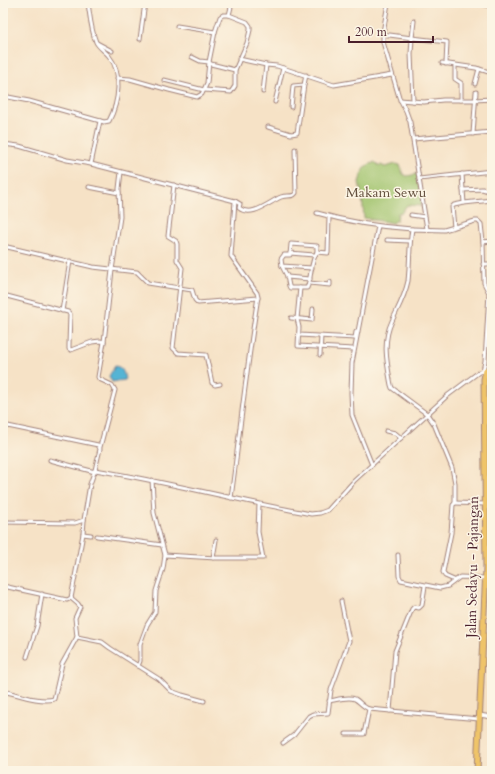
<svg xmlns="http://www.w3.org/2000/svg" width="495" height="774" viewBox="0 0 495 774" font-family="Cardo,serif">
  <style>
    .green { fill: #9fc26b; stroke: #74704b }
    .water { fill: #55b4d4; stroke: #506a80 }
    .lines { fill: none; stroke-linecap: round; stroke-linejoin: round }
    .street-casing { stroke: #a08078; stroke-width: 5 }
    .secondary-casing { stroke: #a08078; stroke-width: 6 }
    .primary-casing { stroke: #a08078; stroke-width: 7 }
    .street { stroke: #fff; stroke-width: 3 }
    .secondary { stroke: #f9e7c3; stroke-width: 4.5 }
    .primary { stroke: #efc469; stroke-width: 5 }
    .labels { text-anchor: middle; stroke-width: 3; stroke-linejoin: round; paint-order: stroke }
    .park-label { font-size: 14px; fill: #64503e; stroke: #fcf5e5 }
    .street-label { font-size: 14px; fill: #4a1f2b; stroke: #fcf5e5 }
  </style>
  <rect width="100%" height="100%" fill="#fcf5e5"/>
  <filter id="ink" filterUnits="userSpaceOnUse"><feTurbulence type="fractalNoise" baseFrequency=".025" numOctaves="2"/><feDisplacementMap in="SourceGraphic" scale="8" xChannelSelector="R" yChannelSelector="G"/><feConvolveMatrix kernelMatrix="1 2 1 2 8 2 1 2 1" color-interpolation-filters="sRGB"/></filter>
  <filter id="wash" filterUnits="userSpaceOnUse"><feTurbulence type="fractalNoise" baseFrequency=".012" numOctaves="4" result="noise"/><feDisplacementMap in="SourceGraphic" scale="16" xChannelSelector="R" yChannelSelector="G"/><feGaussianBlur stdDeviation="0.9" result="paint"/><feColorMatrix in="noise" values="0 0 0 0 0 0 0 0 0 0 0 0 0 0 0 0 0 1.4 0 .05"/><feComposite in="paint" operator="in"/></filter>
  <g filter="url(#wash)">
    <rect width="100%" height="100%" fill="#f6e2c6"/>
    <polygon class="green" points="375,162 379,166 381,165 385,167 396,164 400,165 403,174 407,176 417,174 422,201 421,206 407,205 402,212 398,213 397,220 393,223 364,218 362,197 359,182 364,167"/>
    <path class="water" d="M 115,366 C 123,367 124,373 125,380 L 112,382 L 109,376 Z"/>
  </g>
  <g filter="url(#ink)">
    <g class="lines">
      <defs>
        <g id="street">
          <polyline points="388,3 383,33 383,42 399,97 406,111 410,122 427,229"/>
          <polyline points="177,26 215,32 220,17 223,15 229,15"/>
          <polyline points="382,34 412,38 414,21"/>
          <polyline points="140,39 145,3"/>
          <polyline points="97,43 112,51"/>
          <polyline points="192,57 200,61 209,62 211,64 235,70"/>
          <polyline points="239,59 266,65 277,66 334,85 392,75"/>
          <polyline points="442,63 476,68 492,73"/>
          <polyline points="455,65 455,79 461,83 461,100"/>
          <polyline points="117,78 130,79 169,90 197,97 202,94 207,83 209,62 215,32"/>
          <polyline points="164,80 204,90 231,92 235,86 235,70 247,43 250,30 250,26 247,22 229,15 232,3"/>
          <polyline points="475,84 479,69"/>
          <polyline points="491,91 492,84"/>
          <polyline points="263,92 266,65"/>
          <path d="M 3,96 L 29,101 L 104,122 L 109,121 C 119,102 123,73 109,56 C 105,51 99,48 96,42 C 91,30 90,16 88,3"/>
          <polyline points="400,100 424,102 443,100 475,100 492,99"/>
          <polyline points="413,101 411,54 412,38 447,42 446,64"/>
          <polyline points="275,102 283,68"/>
          <polyline points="291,107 293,86 304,85 306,75"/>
          <polyline points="268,127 291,134 297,133 304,85"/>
          <polyline points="473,134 476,92"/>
          <polyline points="413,139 492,132"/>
          <path d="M 3,144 L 19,146 L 67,160 L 91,164 L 235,201 L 231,256 L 257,293 L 258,297 C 247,363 240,431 231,498"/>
          <polyline points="3,162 6,145"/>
          <polyline points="91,164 100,121"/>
          <polyline points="462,174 463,190 482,189 492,192"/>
          <polyline points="419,179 492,171"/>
          <polyline points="174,185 168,236 176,241 177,244 177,260 182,268 173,348 178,353 206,355 212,383 215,385 220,384"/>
          <polyline points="89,187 119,193"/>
          <path d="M 235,201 L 240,204 L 239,208 C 252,218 269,202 281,197 C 286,195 290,197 294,195 L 296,193 L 295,149"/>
          <polyline points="464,203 492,200"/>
          <path d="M 317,213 C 348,222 379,227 412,229"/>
          <polyline points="411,215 425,217"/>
          <polyline points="454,227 452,207 454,205 464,203 463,190"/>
          <polyline points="387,240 410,241"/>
          <polyline points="483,242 492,241"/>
          <polyline points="3,246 93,267 137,272 148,283 192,290 195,300 198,303 258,298"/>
          <polyline points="290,253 314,255"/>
          <polyline points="483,264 492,264"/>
          <path d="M 282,266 L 287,276 L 289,286 L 290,288 L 307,288 C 312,277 310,262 317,252"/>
          <polyline points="312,268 282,266 281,259 284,255 290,255 291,244 317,246 317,252 328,253 329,217"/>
          <polyline points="287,277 310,279"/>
          <polyline points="309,283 330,285 330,282"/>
          <polyline points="300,288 297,319 299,327 298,346 353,349"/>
          <polyline points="3,295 68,312 70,314 69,345 69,349 71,350 92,342 100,341 104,342 112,270 120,217 119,189 121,172"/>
          <polyline points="62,311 70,261"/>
          <polyline points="291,318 312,320 313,309"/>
          <polyline points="299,335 355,338"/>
          <polyline points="355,338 356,332"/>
          <polyline points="320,355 321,336"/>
          <polyline points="3,425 98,445 100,449 95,470"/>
          <polyline points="386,431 395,433 401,438"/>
          <polyline points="100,447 115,390 112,385 99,379 98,377 104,342"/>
          <polyline points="50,460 95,472"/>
          <polyline points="372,465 352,415 351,393 352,363 378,226"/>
          <polyline points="485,494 492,494"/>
          <polyline points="455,503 485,504"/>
          <path d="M 3,522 L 75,523 L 84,520 L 90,484 L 95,470 C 168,482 239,501 311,514 L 320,513 L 328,510 L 354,481 L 447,396 L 479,372 L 484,371"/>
          <polyline points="83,534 91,535"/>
          <polyline points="97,536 162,545"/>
          <polyline points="165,555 216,558 263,558 258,532 259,504"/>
          <polyline points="398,555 399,576 401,580 440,588 448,586 460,577 485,578"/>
          <polyline points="213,558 216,540"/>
          <path d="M 454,580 L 445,576 L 443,572 L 451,533 L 453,505 L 455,503 L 455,483 L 452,468 L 434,424 L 427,414 L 392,388 L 391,385 C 387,363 382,342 392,321 C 398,308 405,296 408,281 C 410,264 409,246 412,229 L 444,230 L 475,221 L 478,221 L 481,224 L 483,242 L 484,283 L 489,293 L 485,361 L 483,371"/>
          <polyline points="3,586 67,600 71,598 83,534 84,520"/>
          <polyline points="77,637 102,642 110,648 159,679 171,691 182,695 204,701"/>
          <polyline points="27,657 37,626 42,594"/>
          <polyline points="138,666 140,661 140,644 147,625 155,612 156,591 163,569 165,555 154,513 152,480"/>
          <path d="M 3,691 C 17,694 40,703 54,699 L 62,664 L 77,637 L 75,618 L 80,607 L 78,604 L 71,598"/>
          <path d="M 329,701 C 336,700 348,696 355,699 C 360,702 363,707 369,709 L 479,719"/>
          <polyline points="390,711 395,651 412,609 414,607 419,608 422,605 425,586"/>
          <polyline points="479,715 492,717"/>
          <polyline points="346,734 364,734 369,709"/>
          <polyline points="283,743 294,735 309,716 313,714 328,713 331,690 349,641 341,601"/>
        </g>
        <polyline id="secondary" points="480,3 492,6"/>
        <polyline id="primary" points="477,771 486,568 484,379 486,370 492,368"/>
      </defs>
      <use href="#street" class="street-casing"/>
      <use href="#secondary" class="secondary-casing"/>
      <use href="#primary" class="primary-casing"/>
      <use href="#street" class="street"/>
      <use href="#secondary" class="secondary"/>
      <use href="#primary" class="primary"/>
    </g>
  </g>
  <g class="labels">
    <g class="park-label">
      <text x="386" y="197">Makam Sewu</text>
    </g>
    <g class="street-label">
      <text transform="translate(472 567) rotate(-89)" y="5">Jalan Sedayu - Pajangan</text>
    </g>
  </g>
  <rect width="495" height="774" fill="none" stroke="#fcf5e5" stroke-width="16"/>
  <path d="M349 36v6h84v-6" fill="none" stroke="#4a1f2b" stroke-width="2"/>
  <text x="355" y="36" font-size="12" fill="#4a1f2b" stroke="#fcf5e5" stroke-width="3" paint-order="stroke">200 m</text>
</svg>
